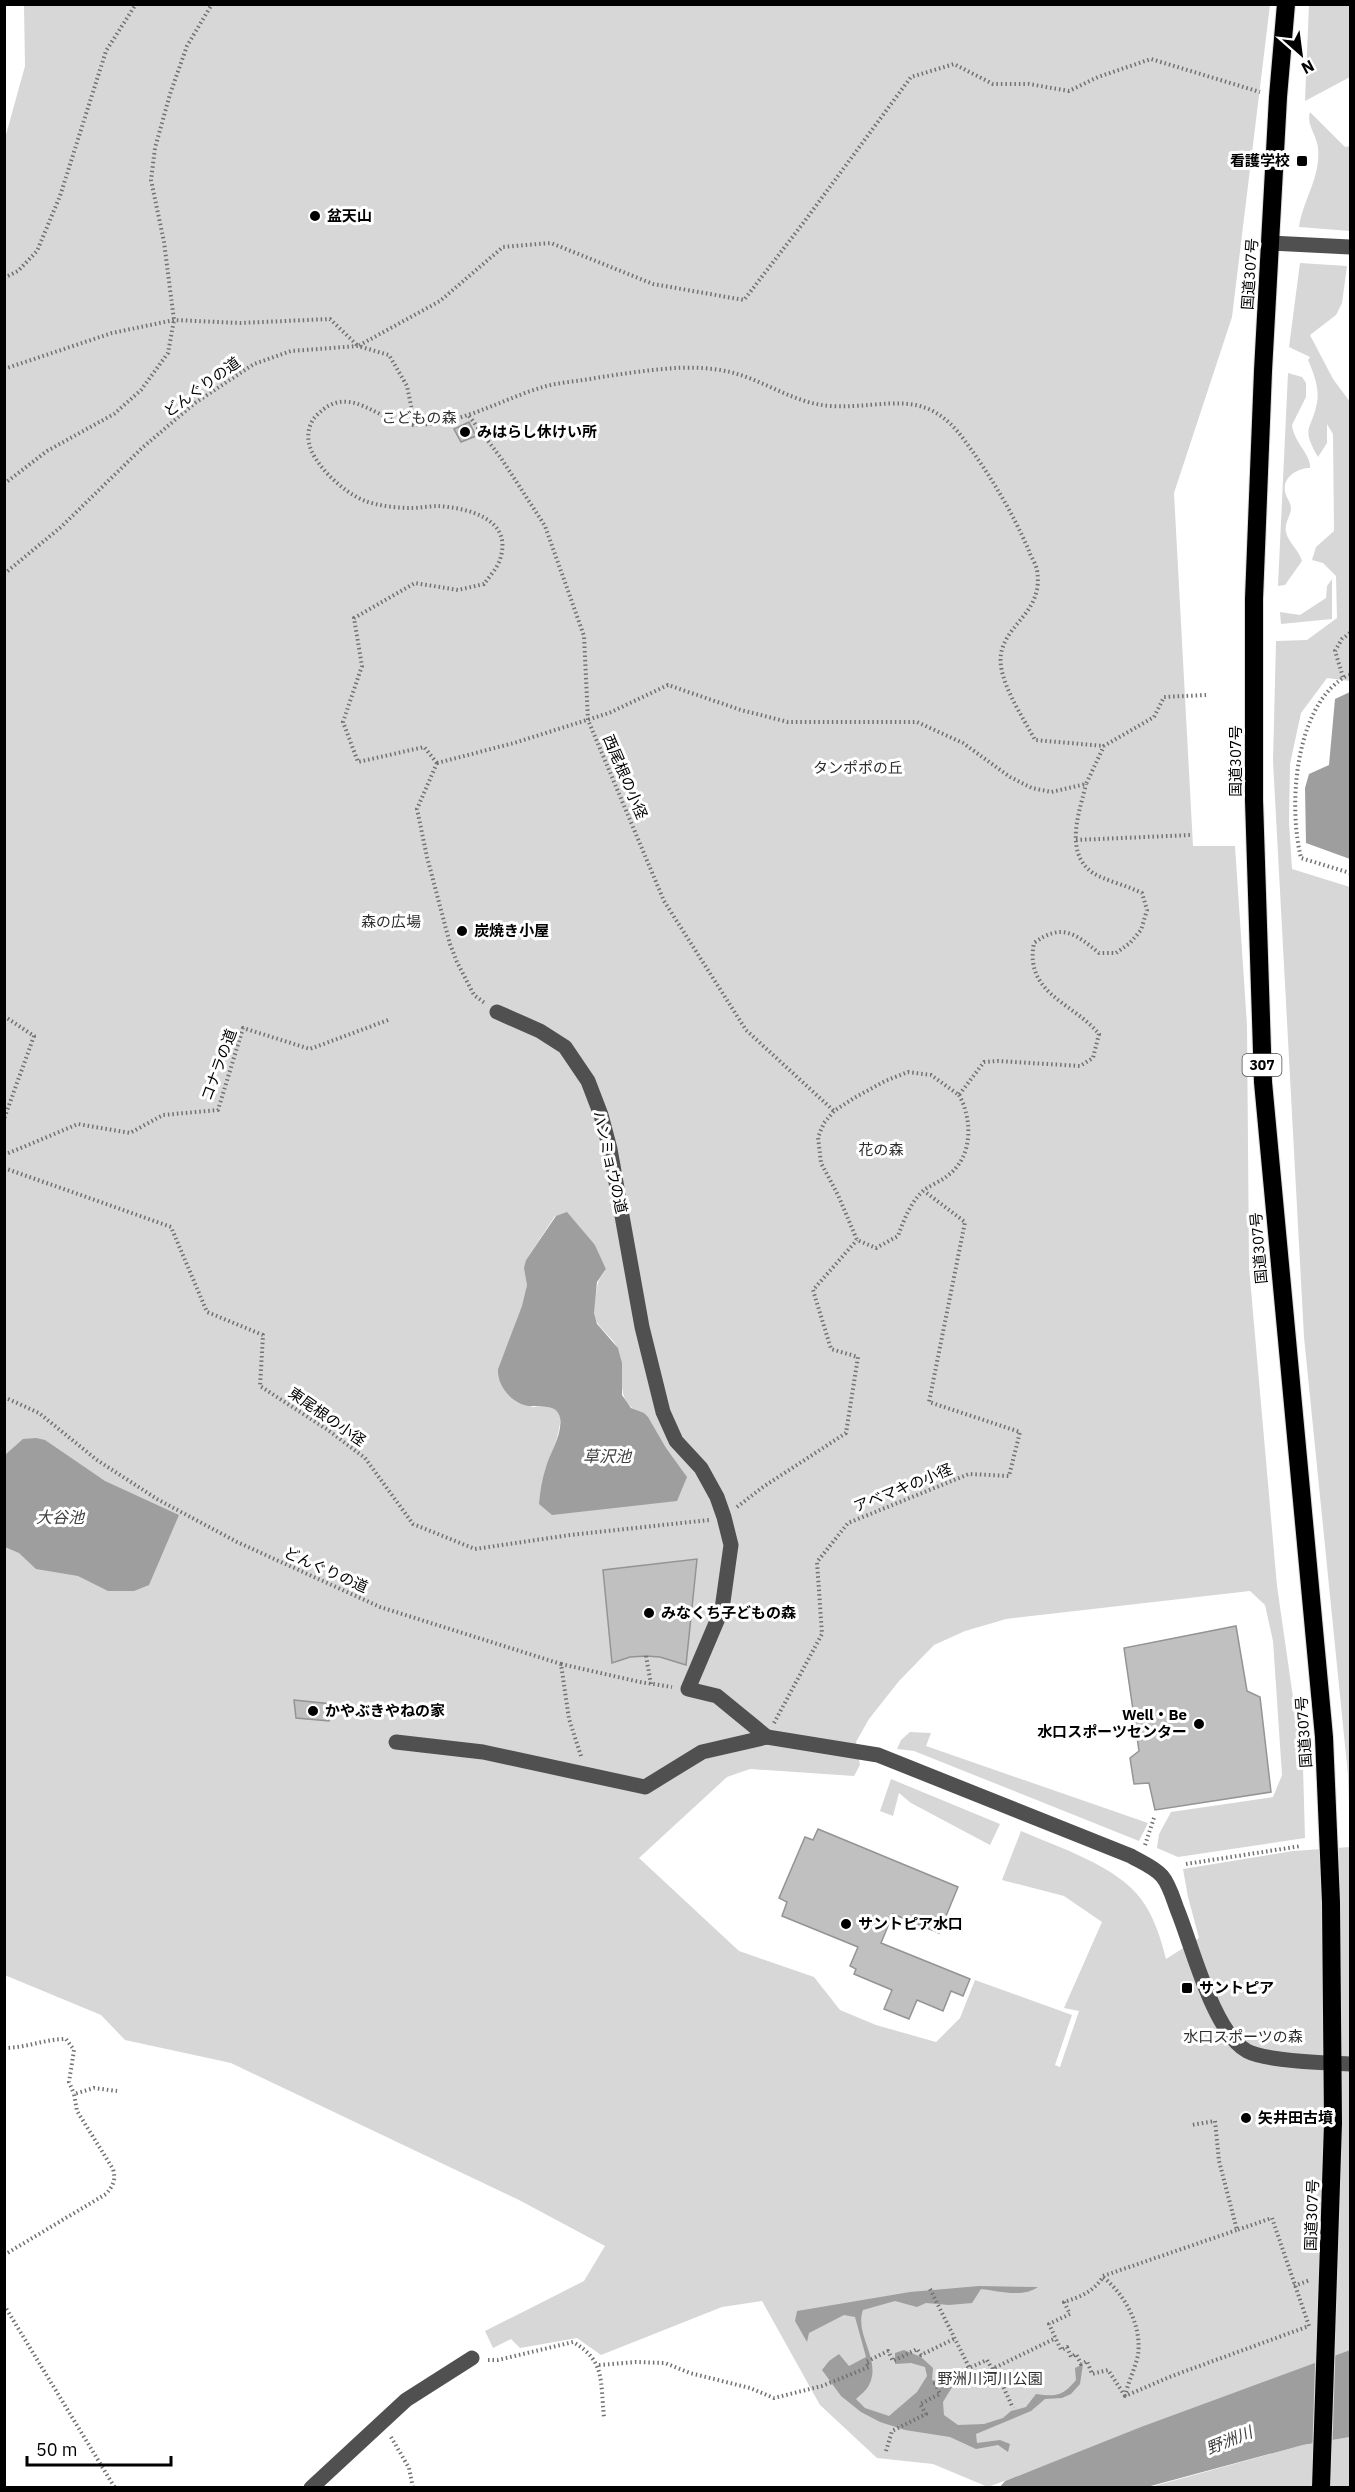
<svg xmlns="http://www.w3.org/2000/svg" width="1355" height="2492" viewBox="0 0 1355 2492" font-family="'IBM Plex Sans','Noto Sans JP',sans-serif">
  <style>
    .green { fill: #d7d7d7; fill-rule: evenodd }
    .water { fill: #9e9e9e }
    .building { fill: #c0c0c0; stroke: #949494; stroke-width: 1.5 }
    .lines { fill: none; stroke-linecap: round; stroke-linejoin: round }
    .highway-casing { stroke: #dbdbdb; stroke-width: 20 }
    .path { stroke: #727272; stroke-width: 4; stroke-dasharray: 1.5 3; stroke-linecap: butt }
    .minor { stroke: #505050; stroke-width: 15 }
    .highway { stroke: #000; stroke-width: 18 }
    .highway-bridge-casing { stroke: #dbdbdb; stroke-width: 20; stroke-linecap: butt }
    .highway-bridge { stroke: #000; stroke-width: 18 }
    .poi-dot { fill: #000; stroke: #fff; stroke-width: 2 }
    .labels { text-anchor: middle; stroke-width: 6; stroke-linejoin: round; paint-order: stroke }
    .shield { fill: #fff; stroke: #4c4c4c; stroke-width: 1.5 }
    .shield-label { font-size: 14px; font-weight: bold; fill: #000 }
    .poi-label { font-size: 15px; font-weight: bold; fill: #000; stroke: #fff; text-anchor: start }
    .street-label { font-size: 15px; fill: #000; stroke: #fff }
    .park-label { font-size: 15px; fill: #2e2e2e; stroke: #fff }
    .water-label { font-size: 16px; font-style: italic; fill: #3f3f3f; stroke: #fff }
  </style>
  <rect width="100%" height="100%" fill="#fff"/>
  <g class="green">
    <path d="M 24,5 L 1270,5 L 1232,317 L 1174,493 L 1193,846 L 1235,846 L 1247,1025 L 1249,1267 L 1277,1586 L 1303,1767 L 1305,1838 L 1178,1857 L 1157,1848 L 1159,1834 L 1171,1812 L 1273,1797 L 1282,1775 L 1273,1641 L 1265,1605 L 1250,1591 L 1006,1619 L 965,1631 L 934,1645 L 899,1681 L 869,1719 L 856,1742 L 860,1765 L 854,1776 L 750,1769 L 727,1777 L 639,1858 L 739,1951 L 814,1977 L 840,2010 L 876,2025 L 936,2042 L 960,2018 L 975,1980 L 1072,2015 L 1055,2065 L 1060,2067 L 1079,2011 L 1064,2008 L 1102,1922 L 1064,1896 L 1002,1880 L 1021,1831 C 1058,1847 1117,1866 1141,1899 C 1154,1916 1161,1939 1166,1959 L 1199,1938 L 1188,1897 L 1183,1869 L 1293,1851 L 1350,1847 L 1350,2350 L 988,2487 L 933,2464 L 877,2458 L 820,2405 L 762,2301 L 722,2307 L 601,2355 L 577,2338 L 520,2348 L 511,2339 L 493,2348 L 485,2331 L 584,2281 L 605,2246 L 519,2200 L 231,2063 L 125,2040 L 101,2015 L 7,1976 L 5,1977 L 4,142 L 25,66 ZM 555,1216 L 595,1245 L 606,1269 C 604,1274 601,1276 599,1280 C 597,1284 594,1307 594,1312 C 595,1329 612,1334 618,1349 C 627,1372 613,1398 637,1411 L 546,1468 C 550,1456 568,1419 556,1409 C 550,1405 539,1407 532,1407 L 498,1369 L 523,1306 L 527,1285 L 526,1260 Z"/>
    <polygon points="1309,5 1350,5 1350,77 1305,101"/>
    <path d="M 1310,112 L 1345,147 L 1350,146 L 1350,231 L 1299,227 C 1303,200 1321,177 1318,148 C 1317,135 1306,125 1310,112 Z"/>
    <path d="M 1300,263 L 1347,266 L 1342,303 L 1336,315 L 1310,335 L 1333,379 L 1350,402 L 1350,681 L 1327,678 L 1301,713 L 1290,764 L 1289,822 L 1292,869 L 1350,887 L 1350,1834 L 1348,1775 L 1304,1337 L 1273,761 L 1276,641 L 1307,640 L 1337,618 L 1336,576 L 1323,563 L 1312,560 L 1316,547 L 1334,531 L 1333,434 L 1327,424 L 1327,443 L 1318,457 C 1300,426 1312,431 1317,402 C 1320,390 1313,371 1308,360 L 1310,357 L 1289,347 Z"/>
    <path d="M 1288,373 L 1302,377 L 1306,383 L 1306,397 L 1292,425 C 1294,443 1311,454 1310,468 C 1296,468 1280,479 1286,495 C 1288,500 1291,503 1291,509 C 1290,517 1284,524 1286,532 C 1288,542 1299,550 1302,561 L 1285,585 L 1278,586 Z"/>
    <polygon points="1332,579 1332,619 1281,624 1280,612 1300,615 1326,598 1327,586"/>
    <polygon points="910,1732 931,1733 926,1746 1148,1823 1139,1841 914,1751 897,1749 901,1740"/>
    <polygon points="891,1779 1000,1824 990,1845 911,1803 899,1793 893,1816 880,1811"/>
    <polygon points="1350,2437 1350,2487 1147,2488 1303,2445"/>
  </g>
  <g class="water">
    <polygon points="1350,692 1350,859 1306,843 1305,788 1309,774 1329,765 1335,699"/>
    <path d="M 567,1212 L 595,1245 L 606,1269 L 597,1282 L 594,1313 L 597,1324 L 618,1348 L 622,1363 L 622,1395 L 631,1408 L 644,1413 L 648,1417 L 666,1448 L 687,1477 L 677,1501 L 552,1515 L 539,1504 C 540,1492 542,1479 546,1467 C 550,1453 563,1433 560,1418 C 557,1401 535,1409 524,1405 C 509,1400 497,1384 498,1369 L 522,1306 L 527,1285 L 524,1268 L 526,1260 L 556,1216 Z"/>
    <polygon points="36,1438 45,1440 105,1481 179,1515 149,1585 134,1591 108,1591 78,1576 36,1569 19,1553 5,1547 5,1455 23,1439"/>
    <path d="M 979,2286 L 1038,2287 C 1023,2298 998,2291 981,2289 L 972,2303 L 949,2305 L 926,2303 L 917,2307 L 895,2301 L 863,2310 C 854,2335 882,2360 869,2385 C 867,2390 860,2395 856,2399 L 865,2408 L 889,2416 L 917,2392 L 927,2376 L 925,2367 L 911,2363 L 895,2364 L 895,2353 L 904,2350 L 921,2357 L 933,2368 L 932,2380 L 954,2384 L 943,2402 L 944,2415 L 958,2425 L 984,2424 L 1003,2418 L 1011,2411 L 1026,2407 L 1036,2394 C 1056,2397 1063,2396 1076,2380 L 1075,2368 L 1083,2364 L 1080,2384 L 1071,2394 L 1062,2398 L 1045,2399 L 1031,2411 L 976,2434 L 977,2443 L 1000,2440 L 1010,2444 L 1008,2452 L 998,2445 L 976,2449 L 950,2437 L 905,2430 L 880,2422 L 861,2412 L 841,2396 L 822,2370 L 829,2361 L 839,2354 L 849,2366 L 866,2357 L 855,2317 L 844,2315 L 809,2333 L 807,2342 L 795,2321 L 797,2311 L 910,2292 Z"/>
    <polygon points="1350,2350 1350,2437 1303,2445 1147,2487 999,2488 1005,2481 1141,2427"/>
  </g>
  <g class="building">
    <polygon points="469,422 476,436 461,442 454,429"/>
    <polygon points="697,1559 686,1665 660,1657 646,1656 630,1657 612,1663 603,1570"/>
    <polygon points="1236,1626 1247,1691 1260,1697 1271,1792 1155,1810 1149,1783 1134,1784 1130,1758 1139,1751 1124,1648"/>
    <polygon points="294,1700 332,1704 329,1721 296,1718"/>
    <polygon points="818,1829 958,1887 939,1933 893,1914 881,1943 970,1979 963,1996 951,1991 943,2011 917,2000 909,2019 884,2009 892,1990 854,1974 856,1969 850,1966 858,1947 782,1916 787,1902 779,1898 805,1837 813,1840"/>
  </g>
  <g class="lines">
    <defs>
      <polyline id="highway" points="1286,4 1278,97 1263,371 1254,599 1254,800 1263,1082 1324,1737 1331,1902 1333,2123"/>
    </defs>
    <use href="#highway" class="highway-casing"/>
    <g class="path">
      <polyline points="4,278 18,271 37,251 60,196 106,51 136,4"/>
      <polyline points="4,369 112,333 174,320 240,323 330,319 358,346 440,301 503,247 551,243 653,284 744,300 804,222 911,77 954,64 993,84 1029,84 1069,91 1098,77 1151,59 1260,92"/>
      <polyline points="469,416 501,458 545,526 584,636 588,720 664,901 746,1030 834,1111"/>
      <polyline points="4,484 47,451 114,414 141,390 168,353 174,320 164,242 151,180 155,148 170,94 187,46 212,4"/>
      <polyline points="4,574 61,527 142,448 195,403 254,364 291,351 358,346 389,355 407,386 415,425"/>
      <polyline points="4,663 4,668"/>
      <path d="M 1350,675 C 1342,677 1338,682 1332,687 C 1294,725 1289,809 1301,858 L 1350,873"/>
      <polyline points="1343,677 1335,651 1342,639 1350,633"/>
      <path d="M 437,763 L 424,747 L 358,762 L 343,722 L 362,666 L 354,618 L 415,583 L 458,590 L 484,584 C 490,576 499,566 501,556 C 511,518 467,508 438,506 C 430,506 421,508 412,508 C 397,508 379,506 365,501 C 345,493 321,471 312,452 C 306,439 307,425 317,415 C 351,380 379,425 415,425 C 462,424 500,400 543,387 C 556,383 570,382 583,380 C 614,375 645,370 676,368 C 692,367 714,368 730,372 C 764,380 795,404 831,406 C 888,409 925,385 965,441 C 990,475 1013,513 1029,551 C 1031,557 1036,564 1037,570 C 1044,612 1006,623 1001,654 C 997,680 1023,717 1035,740 L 1104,746"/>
      <polyline points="437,763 514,743 609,713 668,685 741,710 788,722 917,722 963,743 1010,777 1032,788 1051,792 1086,784 1104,746 1154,717 1164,697 1206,695"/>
      <polyline points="437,763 417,809 427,857 450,944 457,962 474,995 486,1004"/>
      <polyline points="1076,840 1191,835"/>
      <polyline points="4,1016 34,1036 4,1119"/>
      <path d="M 959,1095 C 973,1120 973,1158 947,1176 C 940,1182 930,1185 923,1191 C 910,1203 904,1220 898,1236 L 876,1248 L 857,1240 L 838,1195 L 821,1163 L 818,1137 L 824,1123 L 834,1111 L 854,1098 L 885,1081 L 908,1072 L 931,1075 L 959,1095 L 984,1062 L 998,1061 L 1080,1066 L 1093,1058 L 1099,1034 C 1074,1003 1024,994 1034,943 C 1061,923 1075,933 1099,953 L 1116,953 L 1130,943 L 1141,930 L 1147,910 L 1142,893 C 1128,886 1104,880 1093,873 C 1063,852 1080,811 1086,784"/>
      <polyline points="4,1155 78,1124 130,1133 163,1115 218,1110 243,1028 310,1049 388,1020"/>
      <polyline points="4,1168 171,1227 207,1312 263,1335 260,1386 328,1430 365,1458 413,1524 475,1549 570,1535 709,1520"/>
      <polyline points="4,1397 39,1413 97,1460 157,1499 237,1542 380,1607 561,1664 569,1719 581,1756"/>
      <polyline points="737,1507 763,1487 846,1433 858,1357 831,1349 813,1290 857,1240"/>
      <polyline points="646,1656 651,1684"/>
      <polyline points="561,1664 640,1682 672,1687"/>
      <polyline points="774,1723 822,1634 817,1562 848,1523 969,1474 1009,1476 1020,1432 929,1402 965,1222 924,1191"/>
      <polyline points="1145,1845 1154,1818"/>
      <polyline points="1186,1864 1301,1846"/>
      <path d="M 4,2048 C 26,2048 45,2039 66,2039 L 74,2050 L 69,2082 L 74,2094"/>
      <path d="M 4,2255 L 106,2194 C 113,2186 116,2180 113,2169 L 77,2111 L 74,2094 L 94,2088 L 117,2091"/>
      <polyline points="1103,2276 1237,2230"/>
      <polyline points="1294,2286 1310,2280"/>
      <polyline points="930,2289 969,2367"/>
      <polyline points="4,2305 115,2488"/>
      <path d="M 488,2360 L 498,2360 L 573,2342 C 606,2361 600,2382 604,2417"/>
      <polyline points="599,2365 636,2362 665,2363 690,2373 750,2388 774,2398 822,2386 869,2367 866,2362 888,2351 893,2361 917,2349 921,2355 956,2338"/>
      <polyline points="994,2367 1013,2408"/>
      <path d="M 1125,2396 L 1108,2370 L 1092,2374 L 1087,2361 L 1081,2364 L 1076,2354 L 1071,2357 L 1067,2347 L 1061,2350 L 1049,2324 L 1070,2314 L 1064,2302 C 1080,2297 1093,2292 1103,2277 C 1125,2295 1142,2325 1138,2355 C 1135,2369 1128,2382 1125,2396 L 1172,2376 L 1309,2326 L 1272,2218 L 1237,2230 L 1219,2161 L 1215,2121 L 1192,2125"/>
      <polyline points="391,2437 409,2468 413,2488"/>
      <polyline points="886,2451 892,2431 926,2414 920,2404 940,2394 935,2383 987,2360 992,2369 1056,2338"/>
    </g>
    <g class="minor">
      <polyline points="1270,243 1350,247"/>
      <path d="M 767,1737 L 878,1755 L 1131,1856 C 1141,1862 1154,1867 1162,1876 C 1169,1884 1173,1898 1177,1909 C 1192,1945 1213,2032 1247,2051 C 1265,2061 1327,2063 1350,2064"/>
      <polyline points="396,1742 483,1752 645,1787 702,1752 767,1737 717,1696 688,1689 722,1609 731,1545 724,1517 717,1497 701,1468 676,1441 663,1412 642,1327 610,1149 601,1115 588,1081 565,1047 540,1031 497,1012"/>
      <polyline points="311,2488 406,2400 472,2358"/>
    </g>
    <use href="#highway" class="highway"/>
    <defs>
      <polyline id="highway-bridge" points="1321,2488 1333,2123"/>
    </defs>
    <use href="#highway-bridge" class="highway-bridge-casing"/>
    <use href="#highway-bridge" class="highway-bridge"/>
  </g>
  <g class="poi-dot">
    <rect x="1296" y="155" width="12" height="12" rx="3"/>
    <circle cx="315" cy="216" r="6"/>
    <circle cx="465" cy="432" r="6"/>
    <circle cx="462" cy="931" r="6"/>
    <circle cx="649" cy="1613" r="6"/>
    <circle cx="313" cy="1711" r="6"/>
    <circle cx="1199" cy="1724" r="6"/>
    <circle cx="846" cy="1924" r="6"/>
    <rect x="1181" y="1982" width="12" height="12" rx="3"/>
    <circle cx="1246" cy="2118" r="6"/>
  </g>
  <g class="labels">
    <rect class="shield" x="1242.5" y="1054" width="39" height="22" rx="4.5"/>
    <g class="shield-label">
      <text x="1262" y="1070">307</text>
    </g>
    <g class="poi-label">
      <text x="1290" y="166" text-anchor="end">看護学校</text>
      <text x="327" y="221">盆天山</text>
      <text x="477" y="437">みはらし休けい所</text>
      <text x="474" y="936">炭焼き小屋</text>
      <text x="661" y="1618">みなくち子どもの森</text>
      <text x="325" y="1716">かやぶきやねの家</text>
      <text x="1187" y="1720" text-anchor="end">Well・Be<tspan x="1187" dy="17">水口スポーツセンター</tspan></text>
      <text x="858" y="1929">サントピア水口</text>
      <text x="1199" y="1993">サントピア</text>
      <text x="1258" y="2123">矢井田古墳</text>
    </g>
    <g class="street-label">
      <text transform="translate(1250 274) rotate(-86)" y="5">国道307号</text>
      <text transform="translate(202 387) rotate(-36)" y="5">どんぐりの道</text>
      <text transform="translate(1236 761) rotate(-90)" y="5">国道307号</text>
      <text transform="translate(625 777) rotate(67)" y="5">西尾根の小径</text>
      <text transform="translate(219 1065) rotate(-70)" y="5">コナラの道</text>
      <text transform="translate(610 1162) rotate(77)" y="5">ハンミョウの道</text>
      <text transform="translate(1259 1248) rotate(-95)" y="5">国道307号</text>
      <text transform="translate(327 1417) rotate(35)" y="5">東尾根の小径</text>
      <text transform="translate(903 1488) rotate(-22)" y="5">アベマキの小径</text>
      <text transform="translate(326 1570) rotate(24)" y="5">どんぐりの道</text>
      <text transform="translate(1304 1732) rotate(-94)" y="5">国道307号</text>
      <text transform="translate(1312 2215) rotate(-88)" y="5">国道307号</text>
    </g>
    <g class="park-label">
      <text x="419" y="423">こどもの森</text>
      <text x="858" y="773">タンポポの丘</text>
      <text x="391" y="927">森の広場</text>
      <text x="881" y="1155">花の森</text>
      <text x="1243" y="2042">水口スポーツの森</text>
      <text x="990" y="2384">野洲川河川公園</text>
    </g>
    <g class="water-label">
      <text x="607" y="1462">草沢池</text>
      <text x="60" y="1523">大谷池</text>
      <text transform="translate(1229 2440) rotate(-22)" y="6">野洲川</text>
    </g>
  </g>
  <rect width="1355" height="2492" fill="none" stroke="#000000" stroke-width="12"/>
  <g transform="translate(1301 54) rotate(152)" stroke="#ffffff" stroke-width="4.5" paint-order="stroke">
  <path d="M0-4.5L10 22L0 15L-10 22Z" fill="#000000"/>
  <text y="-9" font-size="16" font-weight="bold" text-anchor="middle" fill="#000000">N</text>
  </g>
  <path d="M27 2456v9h144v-9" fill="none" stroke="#000000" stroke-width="3"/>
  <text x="36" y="2456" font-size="18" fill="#000000" stroke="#ffffff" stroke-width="4.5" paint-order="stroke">50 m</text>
</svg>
